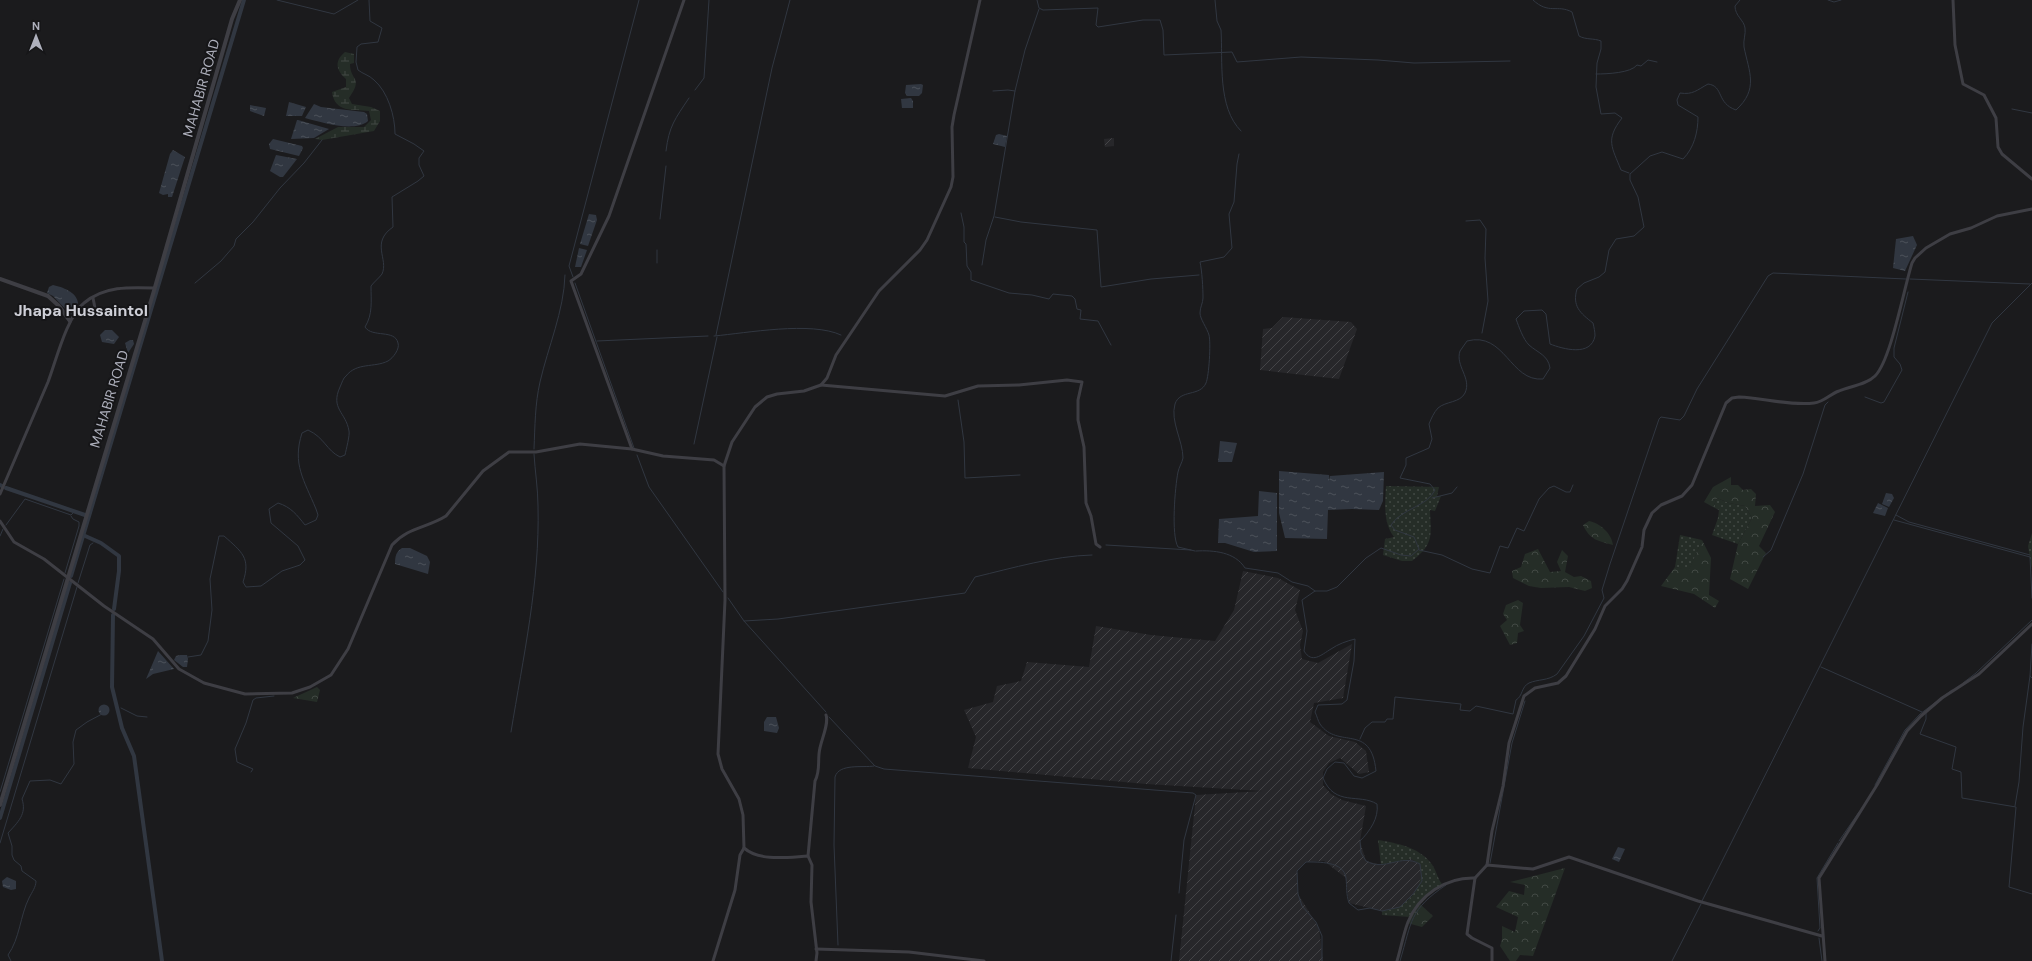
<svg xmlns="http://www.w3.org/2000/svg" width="2032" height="961" viewBox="0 0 2032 961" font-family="'DM Sans',sans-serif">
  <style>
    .industrial { fill: url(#industrial-furrows) }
    .grass { fill: url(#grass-dots) }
    .forest { fill: url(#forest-crowns) }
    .wetland { fill: url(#wetland-marsh) }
    .water { fill: url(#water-ripples) }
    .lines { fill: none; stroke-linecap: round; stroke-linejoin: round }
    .stream { stroke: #313741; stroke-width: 1 }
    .canal { stroke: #313741; stroke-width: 4 }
    .minor { stroke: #3e3e44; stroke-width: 3 }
    .tertiary { stroke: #3e3e44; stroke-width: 4 }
    .labels { text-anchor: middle; stroke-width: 4; stroke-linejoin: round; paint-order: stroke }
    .street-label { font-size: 14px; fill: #aeb0bc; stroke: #161618 }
    .quarter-label { font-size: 16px; font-weight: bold; fill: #cfd0d8; stroke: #161618 }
  </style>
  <defs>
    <pattern id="industrial-furrows" width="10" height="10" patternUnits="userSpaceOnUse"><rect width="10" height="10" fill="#27272a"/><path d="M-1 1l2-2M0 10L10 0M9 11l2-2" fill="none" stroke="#444447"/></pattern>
    <pattern id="grass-dots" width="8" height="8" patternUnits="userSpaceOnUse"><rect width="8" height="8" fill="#252d27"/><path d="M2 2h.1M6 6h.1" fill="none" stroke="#424944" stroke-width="1.8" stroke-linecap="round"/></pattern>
    <pattern id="forest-crowns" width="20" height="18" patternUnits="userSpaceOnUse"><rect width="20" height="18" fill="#252d27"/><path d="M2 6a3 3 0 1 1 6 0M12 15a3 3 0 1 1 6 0" fill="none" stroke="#424944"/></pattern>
    <pattern id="wetland-marsh" width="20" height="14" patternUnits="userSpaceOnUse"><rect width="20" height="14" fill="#252d27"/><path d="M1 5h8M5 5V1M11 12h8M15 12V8" fill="none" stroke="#424944"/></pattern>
    <pattern id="water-ripples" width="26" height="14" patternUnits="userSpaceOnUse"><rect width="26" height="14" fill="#313741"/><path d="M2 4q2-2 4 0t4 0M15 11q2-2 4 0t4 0" fill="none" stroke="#4c515a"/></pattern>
  </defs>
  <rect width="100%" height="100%" fill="#1b1b1d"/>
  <g class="industrial">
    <polygon points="1114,138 1114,146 1105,147 1104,139"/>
    <polygon points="1283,317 1351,322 1357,329 1339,379 1260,370 1263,329 1272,328"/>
    <polygon points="1243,571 1278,578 1300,590 1295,610 1303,631 1300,645 1302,659 1318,663 1352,644 1343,698 1314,703 1310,722 1329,736 1355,742 1366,751 1369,772 1359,774 1340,758 1329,763 1323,772 1323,785 1331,794 1342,800 1366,806 1360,841 1366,861 1381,865 1411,859 1420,864 1422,873 1422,881 1413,894 1400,907 1382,911 1349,903 1346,878 1324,861 1306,862 1297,871 1298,894 1319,928 1323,961 1179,961 1196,795 1263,791 1146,784 968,768 976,737 964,710 993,702 997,686 1021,681 1027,662 1089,667 1096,626 1151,635 1215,641 1234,610"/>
  </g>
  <g class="grass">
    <path d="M 1386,486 L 1439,487 L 1437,496 L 1441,496 L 1435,511 L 1430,510 C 1431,536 1434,544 1412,561 L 1402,561 L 1383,555 L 1385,539 L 1394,537 C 1383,523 1385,503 1386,486 Z"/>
    <polygon points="1717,498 1729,503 1745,506 1752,518 1738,544 1712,535 1718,518 1719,510 1713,507"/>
    <polygon points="2032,533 2032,570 2028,546"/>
    <polygon points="1680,535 1702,540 1689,571 1675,567"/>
    <path d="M 1378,840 C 1396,843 1418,847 1430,862 C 1436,868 1437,878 1442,884 L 1429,894 L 1410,917 L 1382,915 L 1382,911 C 1388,910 1396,909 1400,906 C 1415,897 1424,881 1420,864 L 1411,859 L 1381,865 Z"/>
  </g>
  <g class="forest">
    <polygon points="1731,477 1731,485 1738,485 1743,490 1751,489 1756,494 1755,506 1770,505 1775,512 1759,546 1766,553 1748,589 1730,579 1738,544 1752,518 1745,506 1729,503 1717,498 1713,507 1704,502 1713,487"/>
    <path d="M 1589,521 C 1600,523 1612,534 1613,545 C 1598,541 1590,540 1583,525 Z"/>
    <polygon points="1702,540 1711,558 1709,595 1719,601 1715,608 1694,594 1661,586 1675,567 1689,570"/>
    <polygon points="1538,549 1550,572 1561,571 1557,562 1562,550 1568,556 1565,572 1574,577 1581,576 1591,581 1592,588 1585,591 1569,587 1541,588 1529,586 1513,578 1512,571 1521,567 1525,554"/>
    <polygon points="1518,600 1523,603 1520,625 1524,631 1518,633 1517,643 1510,645 1500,626 1507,620 1503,614 1506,605"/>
    <polygon points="317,687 320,690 317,702 293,698"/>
    <polygon points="1565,868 1533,956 1520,955 1516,961 1510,961 1500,946 1502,939 1502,926 1515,932 1518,917 1496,907 1509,891 1524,895 1525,885 1510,882"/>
    <polygon points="1420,904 1433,916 1422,927 1407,923"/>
  </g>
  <path class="wetland" d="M 345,52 L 354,54 L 354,63 L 350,64 C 350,81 364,77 349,98 L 352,104 L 371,107 L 380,111 L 380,121 L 374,131 L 322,140 L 315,139 L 338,127 L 364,127 L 371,120 L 369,111 C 352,109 335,113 332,92 L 346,87 L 346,79 C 336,70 334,61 345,52 Z"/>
  <g class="water">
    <polygon points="921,84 923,85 922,93 919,96 907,96 905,93 906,85"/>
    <polygon points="911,98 913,101 913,108 902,108 901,99"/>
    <polygon points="289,102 306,107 302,116 286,116"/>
    <path d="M 314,104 L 321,107 L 364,112 L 367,114 L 368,121 C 354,133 321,122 305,118 Z"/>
    <polygon points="250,105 266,108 264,116 250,111"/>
    <polygon points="297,120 298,120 329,129 314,138 291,139"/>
    <polygon points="999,134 1007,136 1005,147 993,144 996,135"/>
    <polygon points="273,139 302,146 303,148 299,156 270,149 269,144"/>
    <polygon points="173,150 185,157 172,197 168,197 168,194 163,195 159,193 170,154"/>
    <polygon points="276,155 297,159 283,177 280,177 270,171"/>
    <polygon points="589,214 596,215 597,220 588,246 580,244"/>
    <polygon points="1913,236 1917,245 1905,271 1893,268 1896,239"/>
    <polygon points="579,248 587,250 581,267 575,267"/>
    <path d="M 53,285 C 62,287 77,292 78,303 L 71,315 L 53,296 L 47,293 L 49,287 Z"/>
    <polygon points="105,330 112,330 119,337 114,344 102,342 100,335"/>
    <polygon points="130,340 133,340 134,344 128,353 125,343"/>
    <polygon points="1220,441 1237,443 1232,462 1218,462"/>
    <polygon points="1279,471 1329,475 1330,481 1330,476 1384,472 1383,501 1379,510 1352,509 1328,510 1327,539 1285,538 1279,513"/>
    <polygon points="1259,491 1277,493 1277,551 1254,552 1225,543 1218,543 1219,519 1258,516"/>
    <polygon points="1886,493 1892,494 1894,498 1889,507 1882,504"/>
    <polygon points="1878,503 1888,508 1885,516 1873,513"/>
    <path d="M 402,548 L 410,548 L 427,556 L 430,562 L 428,574 L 395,564 C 395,556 396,552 402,548 Z"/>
    <polygon points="158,651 174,669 153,674 146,679"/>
    <polygon points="180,655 187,655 188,659 187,667 183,667 174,660 176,656"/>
    <circle cx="104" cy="710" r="5.5"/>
    <polygon points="767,717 776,717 779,728 777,733 764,731 764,722"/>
    <polygon points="1618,847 1625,849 1619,862 1612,859"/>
    <polygon points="7,877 16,881 16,889 11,890 3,887 2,881"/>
  </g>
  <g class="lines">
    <g class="stream">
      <polyline points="277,0 334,14 358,0"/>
      <polyline points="1037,0 1039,8 1043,10 1098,8 1096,25 1098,27 1143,20 1160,20 1163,30 1164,55 1232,52 1237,62 1301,57 1378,60 1414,63 1510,61"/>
      <path d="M 1215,0 L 1217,21 L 1221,30 C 1223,61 1217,107 1241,131"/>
      <path d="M 1533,0 C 1549,15 1557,4 1572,12 L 1579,36 C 1586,40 1594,38 1601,41 L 1601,49 L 1597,63 L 1596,87 L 1601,114 L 1615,113 L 1622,118 C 1605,140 1612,147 1621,170 L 1629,173"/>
      <polyline points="1828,0 1834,2 1841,0"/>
      <path d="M 1596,74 C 1607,74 1631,73 1637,65 L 1641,66 L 1648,60 L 1657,62"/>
      <polyline points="695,90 704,78 709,0"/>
      <polyline points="993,91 1008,90 1015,91"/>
      <polyline points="2012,109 2032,113"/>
      <path d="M 666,151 C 669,126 675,119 689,98"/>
      <polyline points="961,213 964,227 964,242 966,244 967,266 971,272 971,280 1009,293 1032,295 1049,299 1053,294 1072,296 1075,299 1077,309 1081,310 1080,319 1098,321 1111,345"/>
      <polyline points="995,217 1021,222 1097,230 1101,287 1151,279 1199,275"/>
      <polyline points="660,219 666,166"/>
      <polyline points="1466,221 1480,220 1486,229 1485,258 1488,301 1482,333"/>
      <polyline points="657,263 657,250"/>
      <polyline points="982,265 986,240 994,216 1015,91 1025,50 1039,9"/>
      <polyline points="573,277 569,266 639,0"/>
      <polyline points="1910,279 2030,284"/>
      <polyline points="195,283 221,261 234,246 236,239 253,222 280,188 304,163 322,140"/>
      <polyline points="575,283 634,448"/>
      <polyline points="716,335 772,68 790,0"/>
      <path d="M 714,336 C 747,333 811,321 841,335"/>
      <polyline points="597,341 708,336"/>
      <polyline points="1865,397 1881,403 1884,402 1902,370 1900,364 1894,357 1894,348 1908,292"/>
      <polyline points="958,400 964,442 965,478 1020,475"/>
      <polyline points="694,444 717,337"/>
      <path d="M 534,449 C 535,426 535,404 540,382 C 548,347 564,311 565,275"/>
      <polyline points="637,455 649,487 723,592"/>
      <polyline points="1432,498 1452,493 1457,487"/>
      <polyline points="1896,515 1909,522 2030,555"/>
      <polyline points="1894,520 2030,557 2032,598"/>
      <polyline points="6,525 25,499 71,515 73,513"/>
      <polyline points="0,536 3,529"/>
      <polyline points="1106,545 1191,550"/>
      <polyline points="1419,550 1442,555 1472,569 1490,573 1500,546 1508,548 1517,528 1524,531 1539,499 1549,488 1554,486 1566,492 1570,492 1573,485"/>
      <path d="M 1195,551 L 1178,547 C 1171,535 1175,487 1178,472 C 1179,467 1182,463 1183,458 C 1183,441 1170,421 1175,404 C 1180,389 1200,397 1206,383 C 1209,376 1211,343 1209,335 C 1207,328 1200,319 1200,313 C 1200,307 1203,303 1203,298 C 1203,288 1202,271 1200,262 L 1224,257 L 1232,248 L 1229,214 L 1234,202 L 1237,164 L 1239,154"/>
      <path d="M 1196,551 C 1214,550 1235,552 1245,568 L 1278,573 L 1292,582 L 1308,586 L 1315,591"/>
      <polyline points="1763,557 1771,550 1803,474 1825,405 1828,402"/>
      <polyline points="65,573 79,526 79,522 73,519 71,516"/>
      <polyline points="78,583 90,545 93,543"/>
      <polyline points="728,598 744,621 826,712"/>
      <path d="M 744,621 L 778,619 L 965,593 L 975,577 C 1013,568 1053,556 1092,555"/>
      <polyline points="2032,644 2030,676 2032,678"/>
      <path d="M 188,657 L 201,655 L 208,641 L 212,610 L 210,579 L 219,536 L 224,536 C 242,552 251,558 243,582 L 246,587 L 261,586 L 282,571 L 300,565 L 305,560 L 298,546 L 271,523 L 269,509 L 278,503 C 291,507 297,515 305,525 L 316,520 L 318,515 L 316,509 C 304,480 292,464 302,433 L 308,430 C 325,438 326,450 340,457 L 345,455 C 346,450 350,435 349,431 C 346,412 330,409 340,387 C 342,383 343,378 346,376 C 357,362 374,368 388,361 C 393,358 400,349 398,343 C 395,329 372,338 365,327 C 373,314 371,301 371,286 C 374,282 379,278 382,274 C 389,259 370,243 393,227 L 392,197 L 418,181 L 424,176 L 419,165 L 419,158 L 424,151 L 414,144 L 395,134 C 395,116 388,92 374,80 C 369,75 363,74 358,70 L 356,62 L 357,47 L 361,44 L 378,42 L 382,28 L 370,21 L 369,0"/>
      <polyline points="1821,667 1922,712"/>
      <polyline points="1963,683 1976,673 2032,620"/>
      <polyline points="121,708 137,716 147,717"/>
      <polyline points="1926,713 1926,719 1920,734 1956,747 1952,769 1961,772 1962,798 2016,807 2009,887 2032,894"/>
      <polyline points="829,717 875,766 884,769 1193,793 1196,795 1184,840 1179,893"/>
      <path d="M 511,732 C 523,658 540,582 538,506 C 538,489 535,471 534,454"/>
      <path d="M 1360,739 L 1365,728 L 1372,722 L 1385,722 L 1387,719 L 1393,719 L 1395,697 L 1461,704 L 1460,710 L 1470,711 L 1476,706 L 1513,714 L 1516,700 C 1523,696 1521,687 1529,683 C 1538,679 1548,681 1557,674 L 1584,636 L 1604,598 L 1602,590 L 1610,564 L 1659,419 L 1661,417 L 1680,420 L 1684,416 L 1697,389 L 1768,276 L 1773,273 L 1906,279"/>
      <polyline points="251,772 253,769 237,762 235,749 246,723 253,700 256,698 274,696"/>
      <polyline points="1875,785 1905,730 1920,714 1952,690"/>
      <polyline points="0,792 64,579"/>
      <polyline points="2015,806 2019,782 2023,727 2030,676"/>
      <polyline points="1839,841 1859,812"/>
      <polyline points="0,843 77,587"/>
      <polyline points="1490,863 1512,743 1525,701"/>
      <polyline points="1702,901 1992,323 2032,283"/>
      <polyline points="1818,931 1820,928 1817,878 1838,843"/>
      <polyline points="1819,938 1822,961"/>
      <path d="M 838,945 L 834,845 L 835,777 C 839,763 863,768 874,766"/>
      <path d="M 11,961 L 8,955 C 20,938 20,916 29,898 C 32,892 36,887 36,881 L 22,871 L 21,866 L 14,860 L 12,855 L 12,846 L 8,833 C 18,822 27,814 22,799 L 30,781 L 50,780 L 61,784 L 74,764 L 73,742 L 76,730 L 87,722 L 102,714"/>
      <polyline points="1171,961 1176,915"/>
      <path d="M 1322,961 L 1322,936 L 1316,922 L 1302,906 L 1298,894 L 1297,871 L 1306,862 C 1318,862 1344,861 1346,878 C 1347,887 1346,894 1349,903 L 1358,910 L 1370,908 L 1382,911 L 1400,907 L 1413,894 L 1422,881 L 1420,864 C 1400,853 1386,872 1366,861 L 1361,853 L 1360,841 C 1370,831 1379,818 1377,804 C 1359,793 1335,807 1323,778 L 1327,769 L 1335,762 L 1344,763 L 1354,776 L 1362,778 L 1376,771 C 1371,722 1338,750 1320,724 C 1318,721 1317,716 1315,712 L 1318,705 L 1342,704 L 1347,700 L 1354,661 L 1355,639 C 1347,641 1338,644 1331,649 C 1321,655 1312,664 1304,651 L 1307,631 L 1302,600 L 1315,591 L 1327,591 L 1337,587 L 1366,558 L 1381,548 L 1401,555 L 1411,556 L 1419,549 L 1414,537 L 1395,530 L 1391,525 C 1402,508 1427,507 1435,490 L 1430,484 L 1400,478 L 1406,465 L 1406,458 L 1429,448 L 1432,439 L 1429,424 C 1431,419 1434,412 1438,408 C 1446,401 1460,403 1465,393 C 1472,378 1455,366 1460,351 C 1462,348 1465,344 1467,341 C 1505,331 1510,382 1543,379 L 1550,368 C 1548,355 1538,353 1529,345 C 1523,339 1519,327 1516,319 L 1524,311 L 1542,310 L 1546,314 L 1550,344 C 1563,349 1591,357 1595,336 C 1595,332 1594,327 1593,323 C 1580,313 1572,306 1577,289 L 1584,283 L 1599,277 L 1605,272 L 1609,250 L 1616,239 L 1634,236 L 1644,227 L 1638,197 L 1630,180 L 1630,174 L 1650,156 L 1662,152 L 1683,159 C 1694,148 1698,132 1698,117 L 1678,105 L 1677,100 L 1680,93 C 1693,95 1697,90 1708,84 C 1724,86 1716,103 1736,110 C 1759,89 1749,72 1744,47 C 1743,40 1746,34 1745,28 C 1744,20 1735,16 1735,6 L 1740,0"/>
      <path d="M 1400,961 C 1412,921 1409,910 1446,885"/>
      <polyline points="1672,961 1701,904"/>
    </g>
    <g class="canal">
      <polyline points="0,485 2,486"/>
      <polyline points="6,488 85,515"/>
      <polyline points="83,535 101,543 119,556 119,571 114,609"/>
      <polyline points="71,576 244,0"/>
      <polyline points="113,615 112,687 122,728 134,756 162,961"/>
      <polyline points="0,818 70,583"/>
    </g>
    <g class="minor">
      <polyline points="684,0 609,216 581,274 571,281 632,449 663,456 714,460 724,466 725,600 718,754 722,769 739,799 743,815 744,848 740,855 735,890 713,961"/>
      <polyline points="1953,0 1955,45 1963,84 1984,95 1996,118 1998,147 2002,154 2032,179"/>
      <polyline points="93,298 95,308"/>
      <polyline points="821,385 945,396 978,386 1019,385 1067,380 1082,382 1078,400 1078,420 1084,447 1086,503 1091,516 1096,544 1100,547"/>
      <polyline points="724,466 732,442 755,407 767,397 777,394 804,391 821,385 827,378 836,355 879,291 920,250 927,240 951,187 953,177 952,127 954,115 980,0"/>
      <path d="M 0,494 C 16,457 32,420 48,382 C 56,361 67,316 84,303 C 104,286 129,287 154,288"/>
      <path d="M 0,521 L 14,542 L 44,559 L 104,606 L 153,639 L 179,669 L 204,683 L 245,694 L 292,693 L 310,687 L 331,675 L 348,649 L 392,545 C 408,527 427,528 446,516 L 483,471 L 509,452 L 536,452 L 580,444 L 632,449"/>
      <path d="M 744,848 C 760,862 789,857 808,856 L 812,865 L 811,902 L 817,953 L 816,961"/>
      <path d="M 808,856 L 815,781 C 821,770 817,759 820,748 C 822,738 829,723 826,715"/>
      <path d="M 1487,865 L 1492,831 L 1503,786 L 1509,743 L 1524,696 L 1535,688 L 1558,683 L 1566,676 L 1595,629 L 1605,606 L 1622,589 L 1627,581 L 1642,547 L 1644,530 L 1652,513 L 1661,505 L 1682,496 L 1692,485 L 1726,403 L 1732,398 L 1739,397 C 1764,398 1789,406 1814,403 C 1824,402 1830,394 1839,391 C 1850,386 1866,385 1875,376 C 1891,360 1904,288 1912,263 L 1915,258 L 1926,248 L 1950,234 L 1971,228 L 1997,216 L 2032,209"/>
      <polyline points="1475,878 1467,934 1472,938 1492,948 1492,961"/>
      <polyline points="816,949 909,952 984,961"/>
      <path d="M 1397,961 C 1401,948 1403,935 1408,922 C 1419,895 1446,877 1475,878 L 1487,865 L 1533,869 L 1569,857 L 1698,901 L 1822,936"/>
      <polyline points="1825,961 1819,878 1877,785 1907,731 1921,716 1942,698 1979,674 2032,624"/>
    </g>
    <g class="tertiary">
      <polyline points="0,279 48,296 59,306 70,321"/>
      <polyline points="0,805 153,294 232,19 240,0"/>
    </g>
  </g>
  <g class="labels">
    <g class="street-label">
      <text transform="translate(201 88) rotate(-74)" y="5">MAHABIR ROAD</text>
      <text transform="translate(109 399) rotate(-73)" y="5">MAHABIR ROAD</text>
    </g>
    <g class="quarter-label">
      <text x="81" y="316">Jhapa Hussaintol</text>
    </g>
  </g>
  <g transform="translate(36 36)" stroke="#161618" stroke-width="3" paint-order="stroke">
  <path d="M0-3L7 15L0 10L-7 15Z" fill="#aeb0bc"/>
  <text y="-6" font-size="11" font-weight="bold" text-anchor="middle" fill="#aeb0bc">N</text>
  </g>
</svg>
